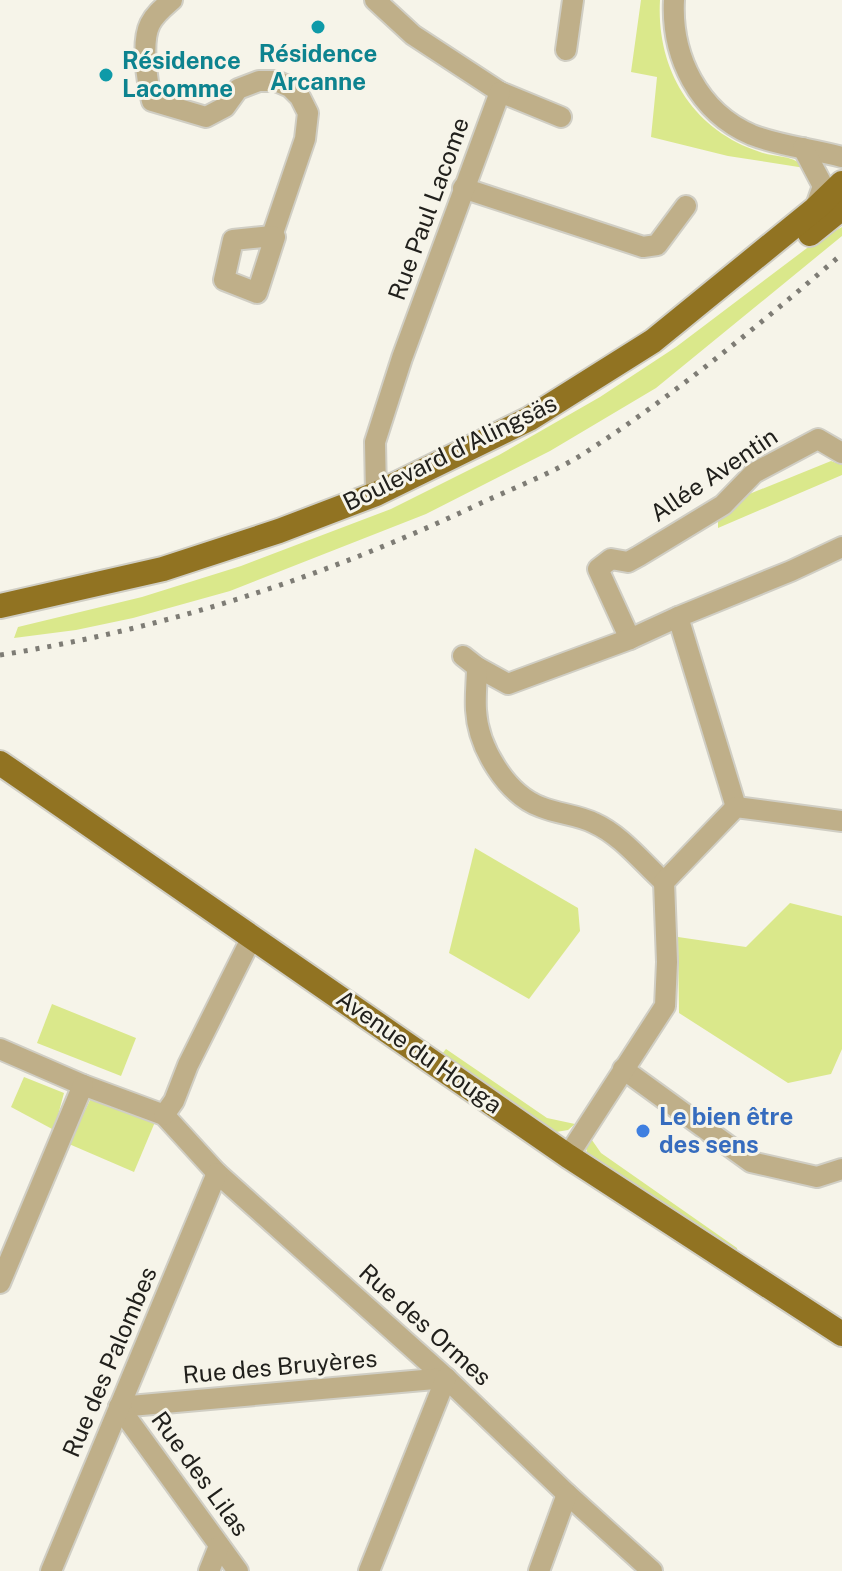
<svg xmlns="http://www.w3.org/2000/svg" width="842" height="1571" viewBox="0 0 842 1571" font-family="'Public Sans',sans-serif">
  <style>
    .green { fill: #dae88b }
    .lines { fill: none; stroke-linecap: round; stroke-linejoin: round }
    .minor-casing { stroke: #d0cec4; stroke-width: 24 }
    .major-casing { stroke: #d0cec4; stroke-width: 28 }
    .minor { stroke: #bfaf89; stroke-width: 20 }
    .major { stroke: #917322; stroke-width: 24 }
    .rail { stroke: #7e7c75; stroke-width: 5; stroke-dasharray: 4 8; stroke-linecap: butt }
    .culture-dot { fill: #0f9aa8; stroke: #f6f4e9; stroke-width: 3 }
    .shop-dot { fill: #3f7fe0; stroke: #f6f4e9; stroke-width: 3 }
    .labels { text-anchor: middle; stroke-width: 6; stroke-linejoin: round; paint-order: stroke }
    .culture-label { font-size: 24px; font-weight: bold; fill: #0d838f; stroke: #f6f4e9 }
    .street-label { font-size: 24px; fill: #21201c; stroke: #f6f4e9 }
    .shop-label { font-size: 24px; font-weight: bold; fill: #366cbe; stroke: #f6f4e9; text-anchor: start }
  </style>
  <rect width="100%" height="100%" fill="#f6f4e9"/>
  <g class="green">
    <path d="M 641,0 L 660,0 C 656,69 692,130 760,152 C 776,158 793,154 805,168 L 728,156 L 651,137 L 657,77 L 631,72 Z"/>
    <polygon points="842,227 842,236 656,388 550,451 426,514 230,591 133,618 76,630 14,638 18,627 142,597 241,566 391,509 499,455 600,397 676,347 815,242"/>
    <polygon points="831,461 842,465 842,475 718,528 718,514 737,499"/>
    <polygon points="475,848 578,908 580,931 529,999 449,953"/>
    <polygon points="790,903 842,916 842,1049 831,1074 788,1083 679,1013 678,937 746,947"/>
    <polygon points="52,1004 136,1038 121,1076 37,1043"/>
    <polygon points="446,1049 547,1118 575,1124 568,1130 556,1132 442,1054"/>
    <polygon points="24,1077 64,1093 54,1130 11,1107"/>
    <polygon points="91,1098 155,1122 134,1172 69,1144"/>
    <polygon points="587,1133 601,1153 737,1248 738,1257 587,1152 584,1140"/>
  </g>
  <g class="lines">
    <defs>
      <g id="minor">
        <path d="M 172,0 C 164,7 155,14 150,24 C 141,42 147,82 152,101 L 206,117 L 225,107 L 238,89 L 259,81 L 276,81 L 290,87 L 300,97 L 308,113 L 305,139 L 272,236"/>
        <polyline points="375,0 413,35 500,92 561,117"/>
        <path d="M 674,0 C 671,56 698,112 752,135 C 780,146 813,149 842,157"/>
        <polyline points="566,50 573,0"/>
        <polyline points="803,148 823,186 815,209"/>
        <polyline points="463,188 643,247 657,245 686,206"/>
        <polygon points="272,236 275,237 257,293 224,280 233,240"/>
        <polyline points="376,494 375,442 402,358 500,92"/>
        <polyline points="630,639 598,569 611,559 628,562 639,556 723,505 754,473 818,439 842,453"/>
        <polyline points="463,656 477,667 508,684 630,639 678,617"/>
        <path d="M 477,667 C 477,681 475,696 476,710 C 478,747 506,794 541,807 C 558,814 578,815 594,823 C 621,835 642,862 664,882"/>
        <polyline points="736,807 678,617 791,571 842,547"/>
        <polyline points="0,1049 83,1085 164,1115 217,1173 446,1378 567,1494 652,1571"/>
        <polyline points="623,1069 751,1162 817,1177 842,1169"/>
        <polyline points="164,1115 174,1101 188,1065 252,937"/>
        <polyline points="568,1156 665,1006 667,962 664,882 736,807 842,821"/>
        <polyline points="0,1283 83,1085"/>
        <polyline points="119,1407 446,1378"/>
        <polyline points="119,1407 238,1571"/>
        <polyline points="51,1571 217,1173"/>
        <polyline points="209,1571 219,1546"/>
        <polyline points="369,1571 446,1378"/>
        <polyline points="539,1571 567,1494"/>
      </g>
      <g id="major">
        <polyline points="810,234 842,208"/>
        <polyline points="0,606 163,569 279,531 376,494 529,419 653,341 815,209 842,183"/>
        <polyline points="0,763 568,1156 842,1334"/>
      </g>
    </defs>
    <use href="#minor" class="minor-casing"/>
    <use href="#major" class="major-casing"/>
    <use href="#minor" class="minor"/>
    <use href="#major" class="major"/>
    <path class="rail" d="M 0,655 C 166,629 327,576 479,504 C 513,488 551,474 583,454 C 675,395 759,325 842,254"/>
  </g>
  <g class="culture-dot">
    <circle cx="318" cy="27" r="8"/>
    <circle cx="106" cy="75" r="8"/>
  </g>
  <circle class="shop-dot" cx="643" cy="1131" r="8"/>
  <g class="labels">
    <g class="culture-label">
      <text x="318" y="62">Résidence<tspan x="318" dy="28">Arcanne</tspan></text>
      <text x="122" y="69" text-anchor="start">Résidence<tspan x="122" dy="28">Lacomme</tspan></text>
    </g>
    <g class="street-label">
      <text transform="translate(429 209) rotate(-70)" y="8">Rue Paul Lacome</text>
      <text transform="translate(450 453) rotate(-26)" y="8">Boulevard d'Alingsäs</text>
      <text transform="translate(714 475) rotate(-34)" y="8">Allée Aventin</text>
      <text transform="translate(419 1052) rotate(35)" y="8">Avenue du Houga</text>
      <text transform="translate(425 1325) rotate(42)" y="8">Rue des Ormes</text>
      <text transform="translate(110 1362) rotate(-67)" y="8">Rue des Palombes</text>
      <text transform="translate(280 1367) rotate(-5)" y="8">Rue des Bruyères</text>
      <text transform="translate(200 1474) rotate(54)" y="8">Rue des Lilas</text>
    </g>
    <g class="shop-label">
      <text x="659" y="1125">Le bien être<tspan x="659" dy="28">des sens</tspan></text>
    </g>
  </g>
</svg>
